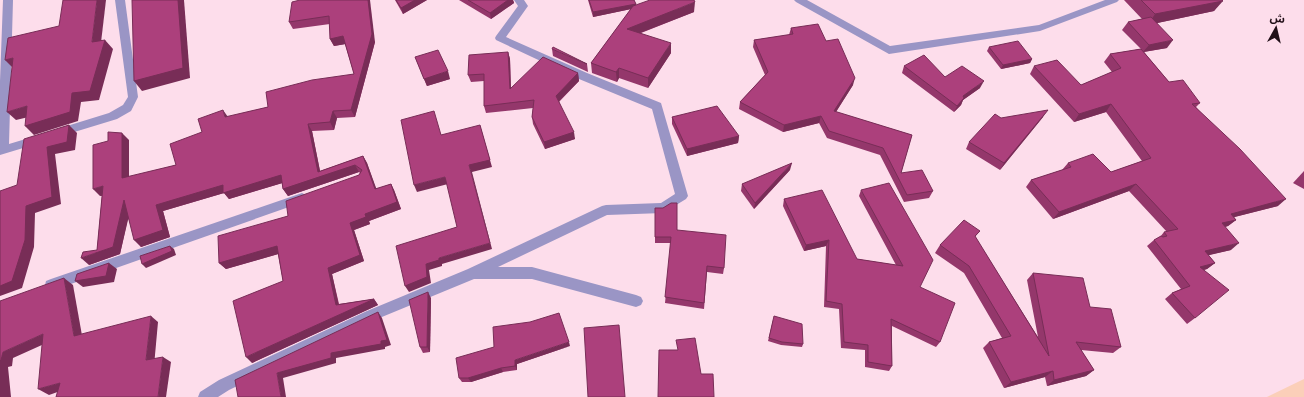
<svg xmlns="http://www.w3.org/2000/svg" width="1304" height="397" viewBox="0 0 1304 397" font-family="Montserrat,'Noto Sans Arabic',sans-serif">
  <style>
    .green { fill: #fbcfb9 }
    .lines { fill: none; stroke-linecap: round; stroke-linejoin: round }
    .street { fill: #9a95c5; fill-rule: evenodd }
    .wall { fill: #94376b }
    .shaded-wall { fill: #782d57 }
    .building { fill: #ac407c; stroke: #782d57 }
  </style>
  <rect width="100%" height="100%" fill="#fdddeb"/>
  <polygon class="green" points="1304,379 1304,397 1267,397"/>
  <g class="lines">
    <g class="street">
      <polygon points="3,0 13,0 9,144 39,135 43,136 45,139 43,142 0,155 0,81"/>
      <polygon points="115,0 125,0 138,97 131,111 117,119 58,137 54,136 52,133 54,130 109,113 123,105 128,97"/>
      <polygon points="514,0 524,0 528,6 506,37 587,73 661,103 688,196 686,199 663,213 607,215 498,267 532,267 636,295 641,297 643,301 641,305 636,307 532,279 474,279 377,319 229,390 218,397 198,397 200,392 219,380 367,311 468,269 602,206 606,205 661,203 675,194 652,109 579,79 496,40 495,38 496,36 518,6"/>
      <polygon points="794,0 807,0 890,46 1039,25 1105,0 1119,0 1117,2 1040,31 889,54 796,2"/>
      <polygon points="302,193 306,195 308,198 306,201 51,291 46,289 45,285 46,281 51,279"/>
    </g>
  </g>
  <g class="wall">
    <polygon points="300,0 375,42 355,117 337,118 334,130 312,131 320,171 363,156 367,163 376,189 391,184 394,190 401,209 369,221 370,224 354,230 364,261 332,274 339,304 374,299 378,305 252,363 283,281 278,254 226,269 219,263 288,216 359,175 360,173 359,172 288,196 283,189 282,183 229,199 224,193 163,211 170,237 141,247 128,218 120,254 89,265 97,250 102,196 100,196 129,140 129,177 176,165 202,132 228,117 268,107 354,74 345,44 334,46 330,39 330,24 293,29 289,22"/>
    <polygon points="395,0 427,0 403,14"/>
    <polygon points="459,0 513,0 514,3 491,19"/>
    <polygon points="588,0 634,0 636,5 694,12 641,33 671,53 648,88 619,78 617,82 592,73 591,63 631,9 593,17"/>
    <polygon points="1124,0 1222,0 1214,11 1157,23 1167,48 1144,52 1169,82 1200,103 1196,107 1278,206 1234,217 1236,220 1228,226 1225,227 1231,250 1208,255 1215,263 1207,269 1204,270 1195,318 1187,324 1165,299 1172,293 1181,289 1147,246 1154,240 1160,237 1164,232 1167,232 1129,191 1053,219 1026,187 1031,180 1062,170 1068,163 1111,172 1142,161 1106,112 1074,122 1030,74 1034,66 1081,85 1112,72 1104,62 1110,54 1141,49 1122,30 1128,22 1142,19"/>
    <polygon points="791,28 826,41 853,85 836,112 912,135 901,173 933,191 929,198 904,202 880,155 827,138 819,123 783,132 739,109 740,102 765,75 753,47 754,40 789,35"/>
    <polygon points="989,47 1032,59 1030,63 1001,69 987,51"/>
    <polygon points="552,49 587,64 588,72 553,56"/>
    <polygon points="508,52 510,59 511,88 578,73 579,81 559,102 575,139 545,149 533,124 532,117 533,108 486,113 484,106 484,81 471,82 468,75"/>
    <polygon points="415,57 450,79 427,86"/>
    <polygon points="904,66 945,77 980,88 963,100 961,105 954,112 902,73"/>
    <polygon points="672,117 739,136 738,143 687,156 672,124"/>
    <polygon points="1043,117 1000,170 966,149 969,142 1001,118"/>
    <polygon points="790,170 754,209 741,191 742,184"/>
    <polygon points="1304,171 1304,189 1293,183"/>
    <polygon points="861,190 920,287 940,342 936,347 892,326 892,366 889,371 865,367 865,350 841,348 839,309 824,307 826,246 804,251 783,206 784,199 857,259 896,265 859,196"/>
    <polygon points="655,208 677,230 724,268 723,274 707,272 704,309 665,303 671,243 655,243"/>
    <polygon points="980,231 975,237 1038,337 1027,280 1033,273 1090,307 1121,347 1113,353 1081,350 1094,370 1086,376 1047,386 1045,377 1004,388 983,348 989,342 1002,338 964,273 935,253 940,245"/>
    <polygon points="431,298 430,352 423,353 420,347"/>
    <polygon points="773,320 803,344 802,347 781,345 768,341"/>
    <polygon points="570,346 517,364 517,370 503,372 471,382 462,382 459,378"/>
  </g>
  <g class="shaded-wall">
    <polygon points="97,0 106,0 100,51 92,42"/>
    <polygon points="178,0 184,0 190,78 142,91 134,81"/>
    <polygon points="368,0 370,0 375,42 355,117 351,110"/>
    <polygon points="415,0 427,0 403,14 401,8"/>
    <polygon points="508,0 513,0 514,3 491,19 490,13"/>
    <polygon points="1223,1 1214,11 1148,25 1155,14"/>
    <polygon points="695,2 694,12 627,38 627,29"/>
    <polygon points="636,4 636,8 593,17 593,12"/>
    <polygon points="343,36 346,44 334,46 330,39"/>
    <polygon points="105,40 113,49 99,100 81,102 78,121 34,135 25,126 72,93"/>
    <polygon points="1173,40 1167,48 1143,52 1149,45"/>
    <polygon points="671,43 671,53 648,88 648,78"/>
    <polygon points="508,52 510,59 511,96 510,89"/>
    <polygon points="13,58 14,69 5,60"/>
    <polygon points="1032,59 1030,63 1001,69 1003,65"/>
    <polygon points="619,68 619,78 617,82 616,72"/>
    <polygon points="448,71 450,79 427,86 424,79"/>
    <polygon points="578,73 579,81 557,103 556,96"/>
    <polygon points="855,78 853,85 832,118 834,111"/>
    <polygon points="984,81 980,88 963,100 961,105 954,112 963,96"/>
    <polygon points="1111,104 1106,112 1074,122 1079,114"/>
    <polygon points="27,106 37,115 16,120 7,112"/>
    <polygon points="223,110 228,117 225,117"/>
    <polygon points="1048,110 1043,117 1000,170 1004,163"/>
    <polygon points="333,111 337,118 334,130 330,122"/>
    <polygon points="821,116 819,123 783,132 784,125"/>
    <polygon points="308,124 312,131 321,176 355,165 359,172 288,196 283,189 318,172"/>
    <polygon points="69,125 77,133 75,150 55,154 61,204 35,213 34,247 22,288 0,296 0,286 26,206 47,147"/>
    <polygon points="480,125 492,167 472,172 492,249 442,264 442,266 429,270 431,283 409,292 405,286 426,264 439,258 490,243 469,165"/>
    <polygon points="574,132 575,139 545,149 544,142"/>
    <polygon points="122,133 129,140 129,185 122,178"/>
    <polygon points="739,136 738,143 687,156 687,149"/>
    <polygon points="363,156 367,163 379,196 375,189"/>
    <polygon points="792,163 790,170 754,209 755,203"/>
    <polygon points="281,175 286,182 229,199 224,193 163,211 170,237 141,247 134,240 156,205 223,185"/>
    <polygon points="445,177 448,184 417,192 414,185"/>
    <polygon points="391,184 394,190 401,209 369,221 370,224 354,230 364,261 332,274 340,311 336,305 328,268 350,223 365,214"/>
    <polygon points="1136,184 1129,191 1053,219 1059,212"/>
    <polygon points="103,186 110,193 100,196 93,189"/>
    <polygon points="1286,199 1278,206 1223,220 1231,214"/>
    <polygon points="124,200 131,207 120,254 89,265 81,258 113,247"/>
    <polygon points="1236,220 1228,226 1214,230 1222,223"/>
    <polygon points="829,240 826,246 804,251 806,245"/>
    <polygon points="1239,243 1231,250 1197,258 1205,251"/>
    <polygon points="170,246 174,249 176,255 146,268 142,264"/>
    <polygon points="277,246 282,253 226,269 219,263"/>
    <polygon points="109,263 117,269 114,282 83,287 75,281"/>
    <polygon points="1215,263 1207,269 1192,273 1200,267"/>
    <polygon points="64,278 73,285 83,341 74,336"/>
    <polygon points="428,292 431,298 430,352 427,347"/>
    <polygon points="374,299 378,305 252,363 246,357"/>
    <polygon points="378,312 382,318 391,345 385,347 385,349 336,358 336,363 283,378 286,397 281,397 277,373 331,353"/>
    <polygon points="151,316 158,322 154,366 146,360"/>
    <polygon points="43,334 53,340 13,358 12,366 8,367 11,397 0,397 0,361 3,352"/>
    <polygon points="569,342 570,346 517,364 517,370 515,366 515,360"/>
    <polygon points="163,357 171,362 166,397 158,397"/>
    <polygon points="501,368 503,372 471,382 468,378"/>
    <polygon points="1094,370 1086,376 1047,386 1054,380"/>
    <polygon points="1053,371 1045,377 1004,388 1011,382"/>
    <polygon points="60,383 69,388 49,395 38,389"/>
  </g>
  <g class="building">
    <polygon points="63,0 97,0 92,42 105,40 90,91 72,93 70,112 25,126 27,106 7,112 13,58 5,60 8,38 59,26"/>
    <polygon points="132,0 178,0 183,68 134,81"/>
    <polygon points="300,0 368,0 372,34 351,110 333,111 330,122 308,124 318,172 363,156 375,189 391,184 397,202 365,214 366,217 350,223 360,255 328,268 336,305 374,299 246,357 233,301 283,281 277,246 219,263 218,236 288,216 286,201 359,175 362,170 355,165 283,189 281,175 223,193 223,185 156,205 163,230 134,240 124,200 113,247 81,258 83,252 97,250 103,186 93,189 93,145 108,141 108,132 122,133 122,178 176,165 170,144 202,132 198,119 223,110 225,117 268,107 266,92 312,80 354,74 343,36 330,39 329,16 289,22 292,2"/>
    <polygon points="396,0 415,0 401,8"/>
    <polygon points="468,0 508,0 490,13"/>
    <polygon points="589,0 634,0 636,4 593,12"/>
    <polygon points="650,0 694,0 695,2 627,29 671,43 648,78 619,68 616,72 591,63 633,6"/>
    <polygon points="1141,0 1222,0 1223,1 1155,14"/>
    <polygon points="1151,17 1173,40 1149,45 1128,22"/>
    <polygon points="818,24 826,41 838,39 855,78 834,111 912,135 901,173 922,170 933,191 907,195 883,148 829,131 821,116 784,125 740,102 768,72 754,40 793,34 791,28"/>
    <polygon points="1018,41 1032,59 1003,65 989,47"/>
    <polygon points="553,47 587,64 552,49"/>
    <polygon points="1141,49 1169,82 1183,80 1200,103 1192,104 1240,149 1286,199 1231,214 1236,220 1222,223 1239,243 1205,251 1215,263 1200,267 1229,290 1195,318 1172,293 1190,286 1154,240 1161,236 1163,237 1167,236 1164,232 1178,229 1136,184 1059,212 1031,180 1071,167 1068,163 1093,154 1111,172 1151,158 1111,104 1079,114 1034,66 1057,60 1081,85 1121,68 1110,54"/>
    <polygon points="438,50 448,71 424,79 415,57"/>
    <polygon points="508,52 510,89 543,57 578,73 556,96 574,132 544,142 532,117 534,100 484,106 484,74 468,75 469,55"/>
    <polygon points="924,55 945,77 962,66 984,81 963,96 964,98 957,106 904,66"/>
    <polygon points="717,106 739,136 687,149 672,117"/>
    <polygon points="1048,110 1004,163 969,142 995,114 1001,118"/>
    <polygon points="434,111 441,135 480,125 490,160 469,165 490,243 439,258 439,260 426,264 427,277 405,286 396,246 457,227 445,177 414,185 401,120"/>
    <polygon points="69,125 67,142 47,147 52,197 26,206 25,240 12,281 0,286 0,191 17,185 24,139"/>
    <polygon points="792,163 755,203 742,184"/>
    <polygon points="889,183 933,260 920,287 955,303 940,342 891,319 892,366 868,362 868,345 844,342 842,304 826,301 829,240 806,245 784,199 822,190 857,259 903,266 861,190"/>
    <polygon points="671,203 677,203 677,230 726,235 724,268 707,266 704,303 665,297 671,237 655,237 655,208 663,208"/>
    <polygon points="964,220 980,231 975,236 1049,356 1033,273 1083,278 1090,307 1111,309 1121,347 1076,342 1094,370 1054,380 1053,371 1011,382 989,342 1011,336 969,266 940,245"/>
    <polygon points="170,246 172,251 142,264 140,256"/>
    <polygon points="109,263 106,276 75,281 77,274"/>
    <polygon points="64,278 74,336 151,316 146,360 163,357 158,397 56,397 60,383 38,389 43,334 3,352 1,360 0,361 0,301"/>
    <polygon points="428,292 427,347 420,347 409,300"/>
    <polygon points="378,312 387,340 381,341 381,344 331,353 331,358 277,373 281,397 238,397 235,380"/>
    <polygon points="559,313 569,342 515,360 515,366 501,368 468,378 459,378 456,358 494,347 493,327 530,322"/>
    <polygon points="774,316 802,324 803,344 782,342 769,338"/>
    <polygon points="619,325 625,397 588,397 584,328"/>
    <polygon points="695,338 701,374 713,374 714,397 658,397 659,350 678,350 676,340"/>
  </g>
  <g transform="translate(1276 28) rotate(8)" stroke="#fdddeb" stroke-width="3" paint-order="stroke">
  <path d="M0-3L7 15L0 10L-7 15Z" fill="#210f18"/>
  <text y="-6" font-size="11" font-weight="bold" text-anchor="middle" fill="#210f18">ش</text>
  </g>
</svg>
